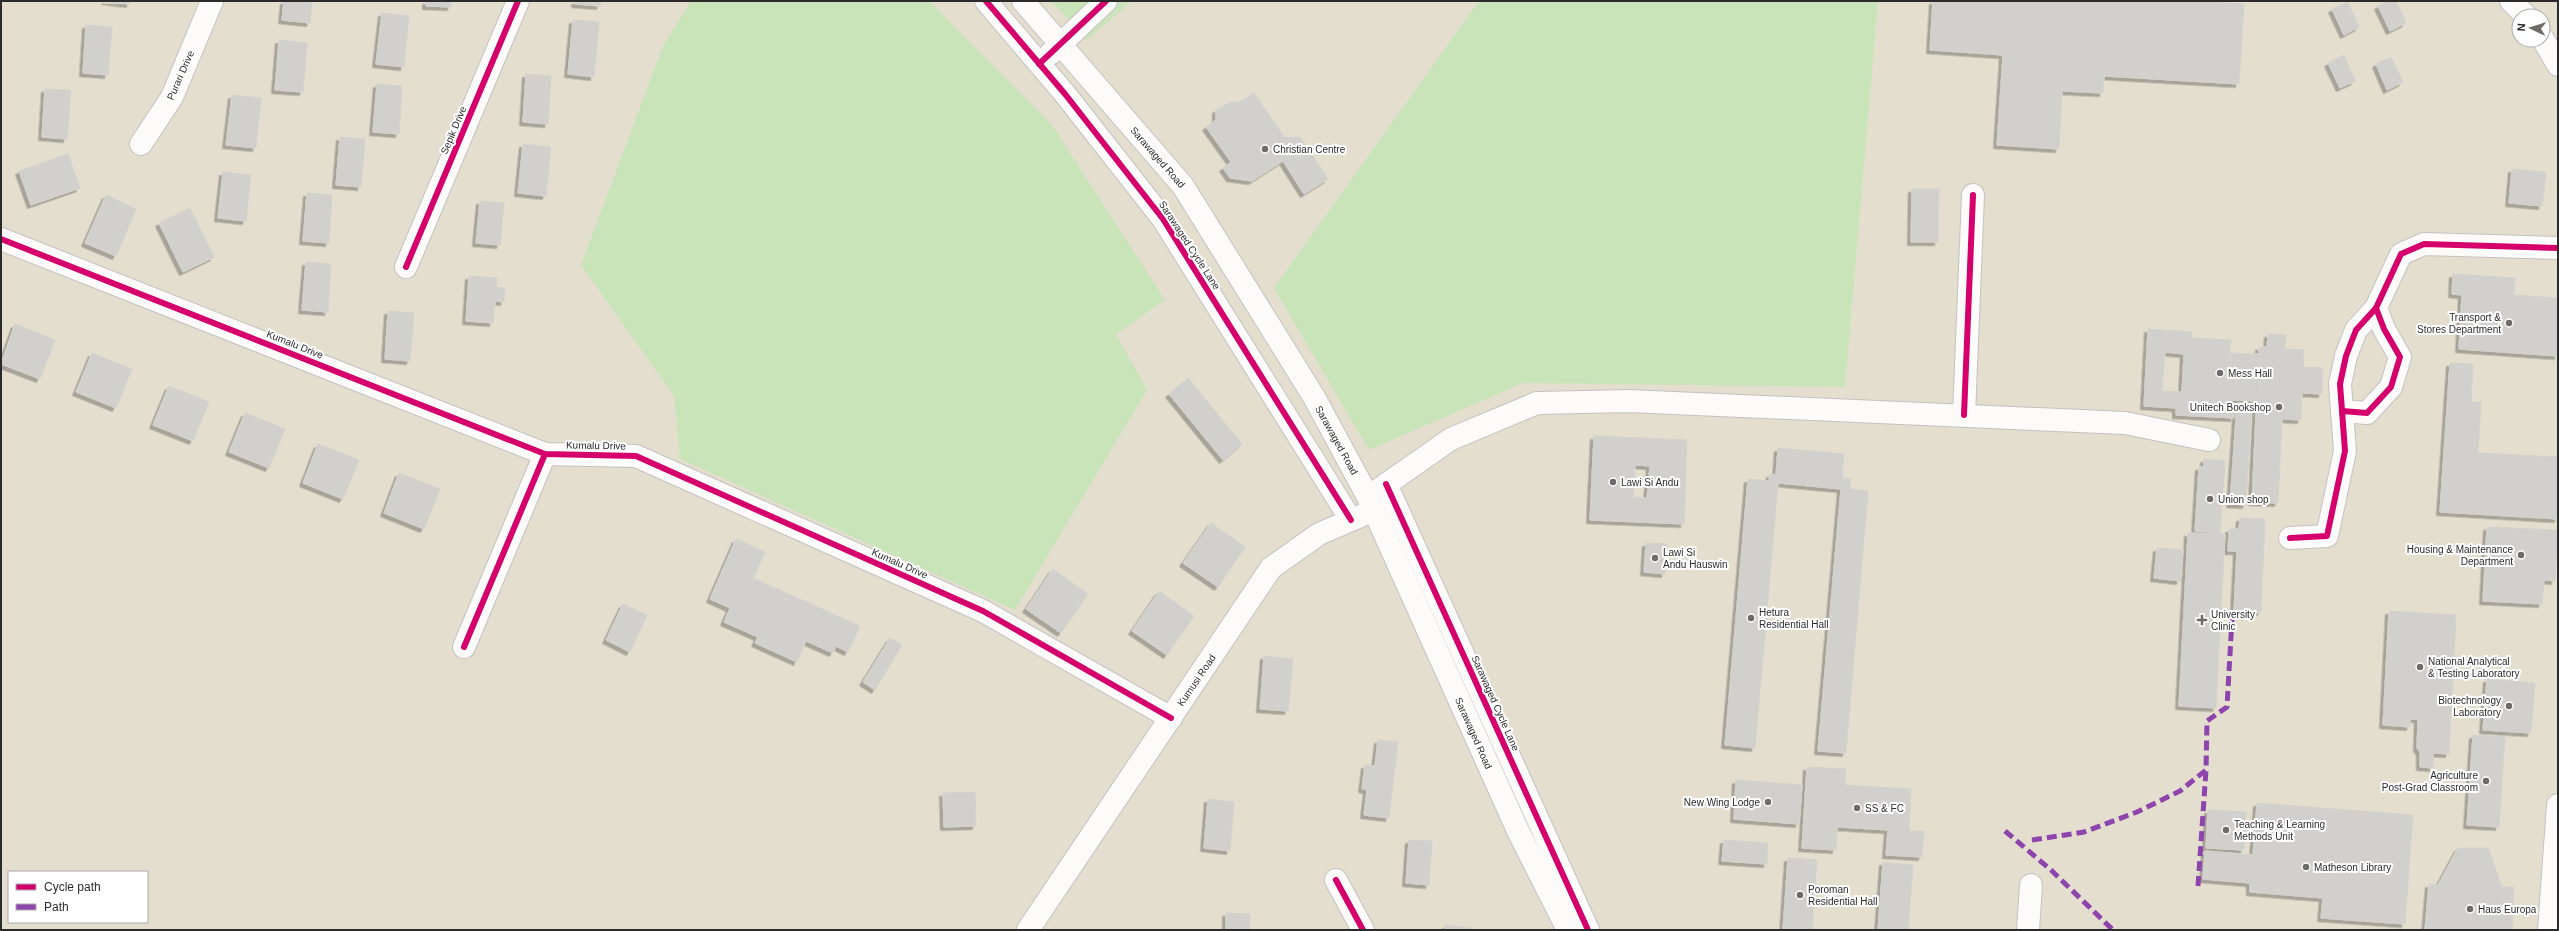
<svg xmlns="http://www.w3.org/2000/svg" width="2559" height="931" viewBox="0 0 2559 931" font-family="Helvetica,sans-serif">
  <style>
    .education { fill: #e4decf; fill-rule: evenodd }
    .green { fill: #cae4ba }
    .building { fill: #d2d0cc; stroke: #d4d2cd; fill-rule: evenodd; filter: url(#shadow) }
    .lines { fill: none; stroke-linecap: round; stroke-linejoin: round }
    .minor-casing { stroke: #c3c2c1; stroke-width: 24 }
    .minor { stroke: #fcfbfa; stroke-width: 22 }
    .quiet { stroke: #8e44ad; stroke-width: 5; stroke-dasharray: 10 5; stroke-linecap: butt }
    .cycleway-casing { stroke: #fff; stroke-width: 8 }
    .cycleway { stroke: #d6006c; stroke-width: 6 }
    .poi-dot { fill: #6e6c6a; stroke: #fff; stroke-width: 1.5 }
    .labels { text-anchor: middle; stroke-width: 4; stroke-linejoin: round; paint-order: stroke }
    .street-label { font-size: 10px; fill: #2b2b2b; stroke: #fff }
    .poi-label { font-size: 10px; fill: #2b2b2b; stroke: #fff; text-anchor: start }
  </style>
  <defs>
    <filter id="shadow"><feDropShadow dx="-3.5" dy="3.5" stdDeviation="0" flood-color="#0004"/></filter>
  </defs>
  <rect width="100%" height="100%" fill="#eae6e0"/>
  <path class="education" d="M 1,1 L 2558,1 L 2558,930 L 1,930 ZM 2519,16 L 2543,16 L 2543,40 L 2519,40 ZM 9,872 L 147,872 L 147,922 L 9,922 Z"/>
  <g class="green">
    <polygon points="691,1 929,1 1052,125 1165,300 1116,334 1147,390 1015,610 680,459 674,396 581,265 663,46"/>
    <polygon points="1051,1 1132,1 1087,40"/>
    <polygon points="1479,1 1878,1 1845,387 1523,383 1369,450 1274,288"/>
  </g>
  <g class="building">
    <polygon points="105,1 130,1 130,4"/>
    <polygon points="284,1 312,1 310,23 282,20"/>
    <polygon points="426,1 451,1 451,7 426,6"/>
    <polygon points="575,1 601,1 600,6 575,4"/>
    <polygon points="1933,1 2195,1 2244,4 2239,84 2104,76 2103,93 2062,91 2059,149 1997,145 2003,55 1930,50"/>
    <polygon points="2388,1 2396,1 2406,23 2390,31 2378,6"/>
    <polygon points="2348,2 2359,27 2344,35 2332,9"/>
    <polygon points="382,13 409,16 404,67 376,64"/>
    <polygon points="573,20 599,22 594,77 568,74"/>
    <polygon points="86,25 112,27 108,75 83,73"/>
    <polygon points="279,40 307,43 303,92 275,90"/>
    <polygon points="2344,55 2355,81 2340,88 2328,63"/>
    <polygon points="2391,57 2403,82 2387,90 2376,64"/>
    <polygon points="526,74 551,76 548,124 523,122"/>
    <polygon points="377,84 402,86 399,134 373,132"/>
    <polygon points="45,89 71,90 67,139 42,137"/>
    <polygon points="1254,93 1284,137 1300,137 1328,179 1304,194 1283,161 1252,181 1230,178 1223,168 1231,162 1206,127 1216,120 1216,110 1231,102 1240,102"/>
    <polygon points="232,95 261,98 256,148 226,145"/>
    <polygon points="340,137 365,139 361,187 336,185"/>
    <polygon points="523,144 551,147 546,196 518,193"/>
    <polygon points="68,154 80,188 31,205 19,171"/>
    <polygon points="2512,169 2546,172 2542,206 2509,203"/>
    <polygon points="223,172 251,175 246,221 218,218"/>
    <polygon points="1912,189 1939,189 1938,242 1911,242"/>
    <polygon points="307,193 332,195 329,243 303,241"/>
    <polygon points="106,195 136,209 116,256 85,243"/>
    <polygon points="480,201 504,203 500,245 476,243"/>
    <polygon points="190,208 214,257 183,272 159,223"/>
    <polygon points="306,262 331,264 328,312 302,310"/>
    <polygon points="2453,274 2515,278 2514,295 2558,298 2558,356 2459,349 2462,295 2452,294"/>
    <polygon points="469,276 497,278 496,287 505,288 504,302 495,301 493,323 466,321"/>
    <polygon points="388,311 414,313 410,361 385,359"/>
    <polygon points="15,324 55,340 40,379 1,364"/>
    <path d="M 2148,329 L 2192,332 L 2192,338 L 2231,340 L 2230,353 L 2258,354 L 2255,401 L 2231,400 L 2230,408 L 2234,408 L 2234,418 L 2176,415 L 2176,408 L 2144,406 ZM 2165,352 L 2184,354 L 2182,392 L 2162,391 Z"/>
    <polygon points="2268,334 2286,335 2285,349 2304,350 2303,367 2323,368 2322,394 2302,393 2301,420 2282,419 2278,503 2252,502 2259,347 2267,347"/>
    <polygon points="92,353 132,369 116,408 76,392"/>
    <polygon points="2450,363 2473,364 2471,402 2481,402 2478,453 2558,457 2558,519 2440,512"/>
    <polygon points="1188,378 1242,444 1223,460 1169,394"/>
    <polygon points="169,386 209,402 193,441 153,425"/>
    <polygon points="2237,403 2252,404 2246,505 2230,504"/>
    <polygon points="245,413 285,429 269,468 229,452"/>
    <path d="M 1594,436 L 1687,440 L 1684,524 L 1590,520 ZM 1635,465 L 1650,466 L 1647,498 L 1633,497 Z"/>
    <polygon points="318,444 359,460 343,499 303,483"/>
    <polygon points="1778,448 1844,454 1842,478 1851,479 1850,489 1868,491 1846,753 1818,751 1841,489 1778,483 1755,748 1725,745 1748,479 1769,481 1770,474 1776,475"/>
    <polygon points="2204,459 2225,461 2220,533 2195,531 2199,467 2204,467"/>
    <polygon points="399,473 440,489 424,529 384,513"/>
    <polygon points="2240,518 2265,519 2261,612 2234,611 2237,551 2228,551 2229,529 2239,529"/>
    <polygon points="1211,523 1245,547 1218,587 1183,563"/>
    <polygon points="2487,527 2558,530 2555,581 2544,580 2542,604 2483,601"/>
    <polygon points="2188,533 2225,534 2216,708 2179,706"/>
    <polygon points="736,539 765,552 753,578 860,626 848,652 836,646 833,653 806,641 797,662 755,643 758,637 724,622 730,608 710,599"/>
    <polygon points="1646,543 1667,544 1665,574 1644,572"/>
    <polygon points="2157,548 2183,550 2180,581 2154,578"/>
    <polygon points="1053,569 1088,594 1061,633 1026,609"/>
    <polygon points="1159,591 1194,616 1167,655 1132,631"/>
    <polygon points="623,604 647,615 630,652 606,640"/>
    <polygon points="2389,611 2456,615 2449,754 2433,753 2433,768 2420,767 2420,752 2417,748 2418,719 2410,719 2410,727 2383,725"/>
    <polygon points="890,638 902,645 875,690 863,682"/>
    <polygon points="1264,656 1293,659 1288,711 1260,709"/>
    <polygon points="2487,679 2535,683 2531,733 2483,730"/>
    <polygon points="2473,735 2505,737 2499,827 2467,825"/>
    <polygon points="1378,740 1398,742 1389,818 1364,815 1367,790 1362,789 1365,765 1375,766"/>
    <polygon points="1807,767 1846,769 1845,785 1911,789 1909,831 1924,831 1922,857 1886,855 1888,830 1837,827 1836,850 1802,848"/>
    <polygon points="1736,780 1802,785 1799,824 1734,819"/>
    <polygon points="975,792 976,826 944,827 943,793"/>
    <polygon points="1208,799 1234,802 1230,851 1204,848"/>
    <polygon points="2257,803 2413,815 2405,924 2321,918 2323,898 2250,892 2250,883 2203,879 2205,851 2253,855"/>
    <polygon points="2208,810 2246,812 2244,850 2206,848"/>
    <polygon points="1409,840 1432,841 1429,885 1406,883"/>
    <polygon points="1724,840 1768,843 1767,864 1722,861"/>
    <polygon points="2458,848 2488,848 2502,887 2514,887 2512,930 2425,930 2429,884 2438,885"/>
    <polygon points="1788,858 1817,860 1812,930 1783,930"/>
    <polygon points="1883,862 1913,865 1908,930 1878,930"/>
    <polygon points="1226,913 1250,914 1249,930 1226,930"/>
    <polygon points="1446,925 1471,928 1471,930 1445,930"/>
  </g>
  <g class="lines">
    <defs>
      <g id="minor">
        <polyline points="986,1 1065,94 1163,219 1351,520"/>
        <polyline points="1023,1 1183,186 1314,397 1368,497 1519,833 1568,930"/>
        <polyline points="2511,1 2526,16"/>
        <polyline points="2543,39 2558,65"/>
        <polyline points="1050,54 1106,1"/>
        <polyline points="141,144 172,97 212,1"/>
        <polyline points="1,239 545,454 636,456 983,611 1171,718"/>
        <polyline points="406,267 518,1"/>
        <polyline points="2342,411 2367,413 2391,387 2400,357 2384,329 2376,308"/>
        <polyline points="1964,415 1973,195"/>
        <polyline points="1386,484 1588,930"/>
        <polyline points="1368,497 1451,439 1537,403 1629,401 2125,423 2209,440"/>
        <polyline points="2290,538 2327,536 2345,451 2340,384 2346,356 2356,330 2376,308 2401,254 2424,244 2558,248"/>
        <polyline points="464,647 545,454"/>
        <polyline points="1336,880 1363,930"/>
        <polyline points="1028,930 1271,568 1319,534 1363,515"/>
        <polyline points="2028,930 2031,885"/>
        <polyline points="2549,930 2558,805"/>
      </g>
    </defs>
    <use href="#minor" class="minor-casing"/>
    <use href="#minor" class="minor"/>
    <g class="quiet">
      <polyline points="2005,831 2051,870 2113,930"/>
      <polyline points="2032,840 2084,832 2137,812 2180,791 2206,770 2207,721 2227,707 2232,619"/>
      <polyline points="2198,886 2206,770"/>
    </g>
    <defs>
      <g id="cycleway">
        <polyline points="986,1 1065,94 1163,219 1351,520"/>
        <polyline points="1039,64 1106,1"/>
        <polyline points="1,239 545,454 636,456 983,611 1171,718"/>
        <polyline points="406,267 518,1"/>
        <polyline points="2342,411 2367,413 2391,387 2400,357 2384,329 2376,308"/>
        <polyline points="1964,415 1973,195"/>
        <polyline points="1386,484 1588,930"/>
        <polyline points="2290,538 2327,536 2345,451 2340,384 2346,356 2356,330 2376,308 2401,254 2424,244 2558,248"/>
        <polyline points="464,647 545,454"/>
        <polyline points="1336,880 1363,930"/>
      </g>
    </defs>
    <use href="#cycleway" class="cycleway-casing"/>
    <use href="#cycleway" class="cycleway"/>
  </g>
  <g class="poi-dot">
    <circle cx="1265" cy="149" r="4"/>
    <circle cx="2509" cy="323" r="4"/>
    <circle cx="2220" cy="373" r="4"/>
    <circle cx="2279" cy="407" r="4"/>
    <circle cx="1613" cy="482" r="4"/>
    <circle cx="2210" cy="499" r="4"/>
    <circle cx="2521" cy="555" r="4"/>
    <circle cx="1655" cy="558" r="4"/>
    <circle cx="1751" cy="618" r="4"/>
    <path d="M2200 614h4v4h4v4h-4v4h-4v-4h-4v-4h4z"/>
    <circle cx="2420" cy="667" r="4"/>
    <circle cx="2509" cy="706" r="4"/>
    <circle cx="2486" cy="781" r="4"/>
    <circle cx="1768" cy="802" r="4"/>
    <circle cx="1857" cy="808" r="4"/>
    <circle cx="2226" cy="830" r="4"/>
    <circle cx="2306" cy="867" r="4"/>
    <circle cx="1800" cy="895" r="4"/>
    <circle cx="2470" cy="909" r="4"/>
  </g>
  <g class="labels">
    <g class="street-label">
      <text transform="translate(180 75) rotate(-66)" y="4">Purari Drive</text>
      <text transform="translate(453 130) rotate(-67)" y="4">Sepik Drive</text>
      <text transform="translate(1158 157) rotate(49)" y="4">Sarawaged Road</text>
      <text transform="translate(1190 245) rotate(57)" y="4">Sarawaged Cycle Lane</text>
      <text transform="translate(295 344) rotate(22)" y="4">Kumalu Drive</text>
      <text transform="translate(1337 440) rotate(61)" y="4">Sarawaged Road</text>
      <text transform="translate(596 445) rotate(1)" y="4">Kumalu Drive</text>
      <text transform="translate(900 563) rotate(24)" y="4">Kumalu Drive</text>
      <text transform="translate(1196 680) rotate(-56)" y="4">Kumusi Road</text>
      <text transform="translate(1496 703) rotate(66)" y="4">Sarawaged Cycle Lane</text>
      <text transform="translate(1474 733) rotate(66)" y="4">Sarawaged Road</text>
    </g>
    <g class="poi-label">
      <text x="1273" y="153">Christian Centre</text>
      <text x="2501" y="321" text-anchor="end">Transport &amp;<tspan x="2501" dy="12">Stores Department</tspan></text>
      <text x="2228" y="377">Mess Hall</text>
      <text x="2271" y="411" text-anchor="end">Unitech Bookshop</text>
      <text x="1621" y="486">Lawi Si Andu</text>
      <text x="2218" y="503">Union shop</text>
      <text x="2513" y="553" text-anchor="end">Housing &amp; Maintenance<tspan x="2513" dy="12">Department</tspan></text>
      <text x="1663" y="556">Lawi Si<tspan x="1663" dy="12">Andu Hauswin</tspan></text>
      <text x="1759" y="616">Hetura<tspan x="1759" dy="12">Residential Hall</tspan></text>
      <text x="2211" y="618">University<tspan x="2211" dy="12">Clinic</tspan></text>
      <text x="2428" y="665">National Analytical<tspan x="2428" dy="12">&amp; Testing Laboratory</tspan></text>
      <text x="2501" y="704" text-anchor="end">Biotechnology<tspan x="2501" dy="12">Laboratory</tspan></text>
      <text x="2478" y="779" text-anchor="end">Agriculture<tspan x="2478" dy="12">Post-Grad Classroom</tspan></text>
      <text x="1760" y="806" text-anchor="end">New Wing Lodge</text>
      <text x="1865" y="812">SS &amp; FC</text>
      <text x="2234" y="828">Teaching &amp; Learning<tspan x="2234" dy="12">Methods Unit</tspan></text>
      <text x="2314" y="871">Matheson Library</text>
      <text x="1808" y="893">Poroman<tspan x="1808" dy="12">Residential Hall</tspan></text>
      <text x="2478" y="913">Haus Europa</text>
    </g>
  </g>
  <rect width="2559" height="931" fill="none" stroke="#2b2b2b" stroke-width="4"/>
  <rect x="8" y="871" width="140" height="52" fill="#ffffff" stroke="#aaaaaa"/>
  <rect x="16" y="884" width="20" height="6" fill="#d6006c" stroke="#aaaaaa"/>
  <text x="44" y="891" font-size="12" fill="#2b2b2b">Cycle path</text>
  <rect x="16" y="904" width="20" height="6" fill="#8e44ad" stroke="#aaaaaa"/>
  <text x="44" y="911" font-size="12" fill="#2b2b2b">Path</text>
  <g transform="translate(2531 28) rotate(274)"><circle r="19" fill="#ffffff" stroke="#aaaaaa"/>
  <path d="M0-3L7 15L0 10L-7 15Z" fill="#6e6c6a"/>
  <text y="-6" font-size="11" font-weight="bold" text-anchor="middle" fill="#2b2b2b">N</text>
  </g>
</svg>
